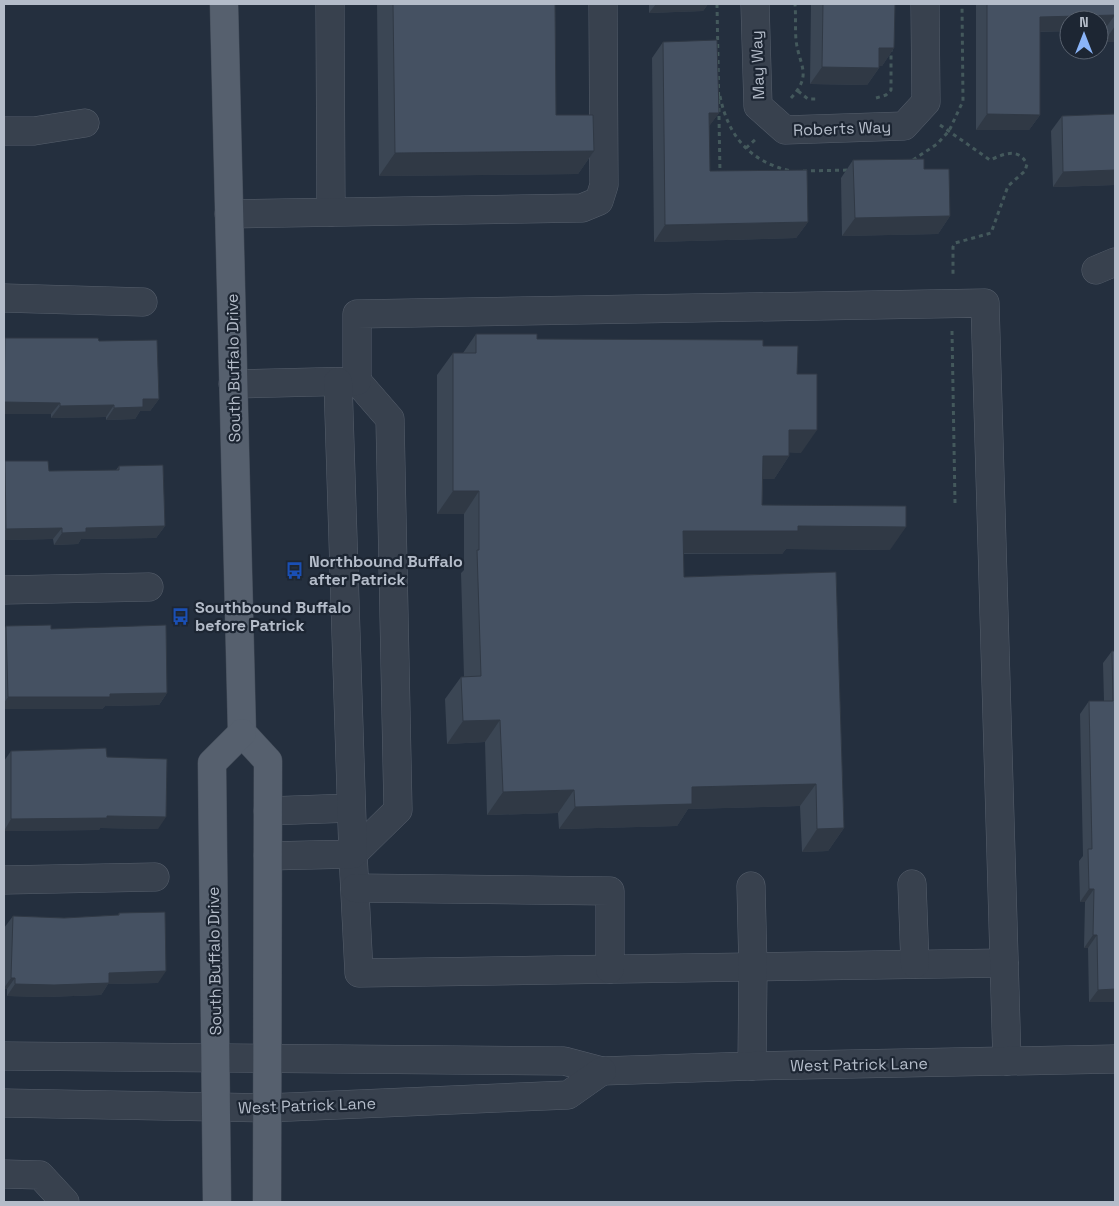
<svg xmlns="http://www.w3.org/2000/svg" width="1119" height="1206" viewBox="0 0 1119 1206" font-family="'Space Grotesk',sans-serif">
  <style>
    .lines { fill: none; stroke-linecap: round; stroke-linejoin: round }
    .minor-casing { stroke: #565f6c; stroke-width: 29 }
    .major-casing { stroke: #414a57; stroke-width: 29 }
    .path { stroke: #44595c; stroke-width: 3; stroke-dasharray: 4 4; stroke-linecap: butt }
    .minor { stroke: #38414e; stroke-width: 28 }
    .major { stroke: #56606e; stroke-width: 28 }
    .wall { fill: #3b4654 }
    .shaded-wall { fill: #303945 }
    .building { fill: #455162; stroke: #303945 }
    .labels { text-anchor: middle; stroke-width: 4.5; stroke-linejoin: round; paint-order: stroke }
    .street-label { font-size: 16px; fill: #b4bcc9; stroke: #1d2633 }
    .poi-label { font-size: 16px; font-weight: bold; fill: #b4bcc9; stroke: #1d2633; text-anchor: start }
  </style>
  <rect width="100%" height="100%" fill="#242f3e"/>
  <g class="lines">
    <defs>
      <g id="minor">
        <polyline points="330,4 331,212"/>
        <polyline points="755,4 758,106 785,130 904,126 926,102 925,4"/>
        <polyline points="4,131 34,131 85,123"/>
        <polyline points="229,214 582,208 599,201 604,185 603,4"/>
        <polyline points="1096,270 1115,262"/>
        <polyline points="4,298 143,302"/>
        <polyline points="357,381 390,419 398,810 353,854 359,973 1004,963"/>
        <polyline points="233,384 357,381 357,314 985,303 1007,1061"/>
        <polyline points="4,590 149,587"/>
        <polyline points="268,811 351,808"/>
        <polyline points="268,856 353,854 338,382"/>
        <polyline points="4,880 155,877"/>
        <polyline points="912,884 915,964"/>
        <polyline points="751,886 753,967 752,1066"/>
        <polyline points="355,888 610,891 610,969"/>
        <polyline points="4,1056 564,1061 602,1071 752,1066 1115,1059"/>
        <polyline points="4,1103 267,1108 568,1095 602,1071"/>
        <polyline points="4,1174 40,1175 65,1202"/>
      </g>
      <g id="major">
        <polyline points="224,4 242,733 268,761 267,1202"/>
        <polyline points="217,1202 212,763 242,733"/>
      </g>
    </defs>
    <use href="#minor" class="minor-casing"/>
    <use href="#major" class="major-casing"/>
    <g class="path">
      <polyline points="717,4 720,173"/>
      <polyline points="798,91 808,99 817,99"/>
      <path d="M 720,96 C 728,136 750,162 791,171"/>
      <path d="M 791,98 C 813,74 799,66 796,40 C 795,28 796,16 795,4"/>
      <polyline points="876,98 886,95 891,90 891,49"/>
      <path d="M 940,125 L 990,160 C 1004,154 1018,147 1027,164 L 1025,171 L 1008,186 L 991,233 L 955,243 L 953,247 L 953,277"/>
      <polyline points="746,148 756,139"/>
      <polyline points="913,160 937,144 949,131 963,101 962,4"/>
      <polyline points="803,171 849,170"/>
      <polyline points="952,331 955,503"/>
    </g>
    <use href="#minor" class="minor"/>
    <use href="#major" class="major"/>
  </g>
  <g class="wall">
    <polygon points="377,4 555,4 556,115 594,151 578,174 379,176"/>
    <polygon points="649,4 708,4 703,11 649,13"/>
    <polygon points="811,4 895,4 894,48 882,66 879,66 879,68 867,85 810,84"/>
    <polygon points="976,4 1115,4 1115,42 1104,42 1104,30 1069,20 1069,31 1040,32 1040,115 1029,130 976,130"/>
    <polygon points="663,42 719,113 709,126 710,171 808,222 796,238 654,242 652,58"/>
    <polygon points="1115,114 1115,185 1053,187 1051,131 1062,116"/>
    <polygon points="853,160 924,169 950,216 938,234 842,236 841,178"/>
    <polygon points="476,334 537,339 763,346 797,374 801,453 789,452 789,456 774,479 763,479 762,505 890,550 786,549 782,554 683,554 684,577 836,572 844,828 828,851 802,852 800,806 688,809 677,826 559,829 558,813 487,815 485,742 447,744 445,699 461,677 464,677 461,573 464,570 464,514 437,514 437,375 453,353 463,353"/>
    <polygon points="5,338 99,341 159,399 150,411 140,411 135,419 106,420 106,417 51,418 51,414 4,414 4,339"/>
    <polygon points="5,461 49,471 116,470 119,466 165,526 156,538 81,539 78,544 54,545 53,539 4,540 4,463"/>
    <polygon points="6,626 51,629 167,693 159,705 105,706 102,709 4,709 4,630"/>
    <polygon points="1112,651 1115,651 1115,1002 1089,1002 1088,948 1084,948 1085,902 1080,902 1079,861 1083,856 1080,714 1089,701 1104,701 1103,663"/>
    <polygon points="11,751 107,757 158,829 100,828 99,830 4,831 4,761"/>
    <polygon points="119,913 158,983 108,984 101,995 46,997 7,996 7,989 4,989 4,928 13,916 64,918 118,915"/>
  </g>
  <g class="shaded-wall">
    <polygon points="656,4 708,4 703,11 649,13"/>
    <polygon points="1115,15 1104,30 1099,30 1099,20 1069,20 1069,31 1029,32 1040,17"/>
    <polygon points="1115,26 1115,42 1104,42"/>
    <polygon points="879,48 894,48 882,66 867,66"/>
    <polygon points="822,67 879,68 867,85 810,84"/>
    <polygon points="709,113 719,113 707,129"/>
    <polygon points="987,114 1040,115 1029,130 976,130"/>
    <polygon points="594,151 578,174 379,176 395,153"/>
    <polygon points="1115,170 1115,185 1053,187 1063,172"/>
    <polygon points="950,216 938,234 842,236 855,218"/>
    <polygon points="808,222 796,238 654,242 665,225"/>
    <polygon points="143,399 159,399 150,411 140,411 135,419 106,420 114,408"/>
    <polygon points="4,402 60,403 51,414 4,414"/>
    <polygon points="114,405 106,417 51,418 60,406"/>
    <polygon points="789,430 817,430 801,453 774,452"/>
    <polygon points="763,456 789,456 774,479 748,479"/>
    <polygon points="453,491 479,491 464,514 437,514"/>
    <polygon points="165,526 156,538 81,539 78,544 54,545 62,533 86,528"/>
    <polygon points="798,526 906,527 890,550 786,549 782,554 667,553 683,531"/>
    <polygon points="62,528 53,539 4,540 4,532 6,529"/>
    <polygon points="167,693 159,705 105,706 102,709 4,709 4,703 8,697 110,694"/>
    <polygon points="500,720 485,742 447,744 463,721"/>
    <polygon points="816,784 800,806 688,809 677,826 559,829 575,807 692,787"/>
    <polygon points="574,790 558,813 487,815 503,792"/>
    <polygon points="107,816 166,817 158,829 100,828 99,830 4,831 11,819"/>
    <polygon points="844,828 828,851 802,852 817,829"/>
    <polygon points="1089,889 1094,889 1085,902 1080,902"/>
    <polygon points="1093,935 1097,935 1088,948 1084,948"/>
    <polygon points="166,971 158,983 108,984 101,995 46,997 7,996 15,984 109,973"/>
    <polygon points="11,978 15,978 7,989 4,989 4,988"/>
    <polygon points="1115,989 1115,1002 1089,1002 1098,990"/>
  </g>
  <g class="building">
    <polygon points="393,4 555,4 556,115 593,115 594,151 395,153"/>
    <polygon points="823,4 895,4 894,48 879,48 879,68 822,67"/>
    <polygon points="987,4 1115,4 1115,26 1115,15 1040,17 1040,115 987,114"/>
    <polygon points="717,40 719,113 709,113 710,171 807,170 808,222 665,225 663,42"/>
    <polygon points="1115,114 1115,170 1063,172 1062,116"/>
    <polygon points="924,159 924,169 949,169 950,216 855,218 853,160"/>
    <polygon points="476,334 537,334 537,339 763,340 763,346 798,346 797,374 817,374 817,430 789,430 789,456 763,456 762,505 906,506 906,527 798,526 798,531 683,531 684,577 836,572 844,828 817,829 816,784 692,787 692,804 575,807 574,790 503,792 500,720 463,721 461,677 481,676 477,550 479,550 479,491 453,491 453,353 476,353"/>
    <polygon points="5,338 98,338 99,341 157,340 159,399 143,399 143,407 114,408 114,405 60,406 60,403 4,402"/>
    <polygon points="5,461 48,461 49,471 119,470 119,466 163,465 165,526 86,528 86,532 62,533 62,528 6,529"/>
    <polygon points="51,625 51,629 166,625 167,693 110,694 110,697 8,697 6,626"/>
    <polygon points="1112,651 1115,651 1115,989 1098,990 1097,935 1093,935 1094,889 1089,889 1088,849 1092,849 1089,701 1113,701"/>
    <polygon points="106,748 107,757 167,759 166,817 107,816 107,818 11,819 11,751"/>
    <polygon points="165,912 166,971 109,973 109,983 54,985 15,984 15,978 11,978 13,916 64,918 119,915 119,913"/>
  </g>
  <defs>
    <symbol id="bus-bare" viewBox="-9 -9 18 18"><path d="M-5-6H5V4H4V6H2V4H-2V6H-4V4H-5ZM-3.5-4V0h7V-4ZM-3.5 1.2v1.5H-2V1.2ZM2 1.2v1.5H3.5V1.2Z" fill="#1a4fb4" stroke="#1d2633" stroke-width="2.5" paint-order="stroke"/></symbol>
  </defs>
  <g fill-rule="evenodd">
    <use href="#bus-bare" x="282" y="558" width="25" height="25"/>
    <use href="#bus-bare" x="168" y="604" width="25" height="25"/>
  </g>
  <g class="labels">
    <g class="street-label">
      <text transform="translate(757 65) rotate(-92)" y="6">May Way</text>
      <text transform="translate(842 128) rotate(-2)" y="6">Roberts Way</text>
      <text transform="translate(233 368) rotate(-91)" y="6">South Buffalo Drive</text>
      <text transform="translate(214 961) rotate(-91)" y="6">South Buffalo Drive</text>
      <text transform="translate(859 1064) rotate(-1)" y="6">West Patrick Lane</text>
      <text transform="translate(307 1105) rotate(-2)" y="6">West Patrick Lane</text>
    </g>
    <g class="poi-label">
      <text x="309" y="567">Northbound Buffalo<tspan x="309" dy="18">after Patrick</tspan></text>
      <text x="195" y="613">Southbound Buffalo<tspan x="195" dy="18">before Patrick</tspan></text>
    </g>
  </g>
  <rect width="1119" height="1206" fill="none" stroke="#b4bcc9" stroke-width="10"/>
  <g transform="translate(1084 35)"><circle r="24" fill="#1d2633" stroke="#59626f"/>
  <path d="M0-4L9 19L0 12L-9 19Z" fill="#8ab4f8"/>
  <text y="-8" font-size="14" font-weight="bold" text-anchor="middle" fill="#b4bcc9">N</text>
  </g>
</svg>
